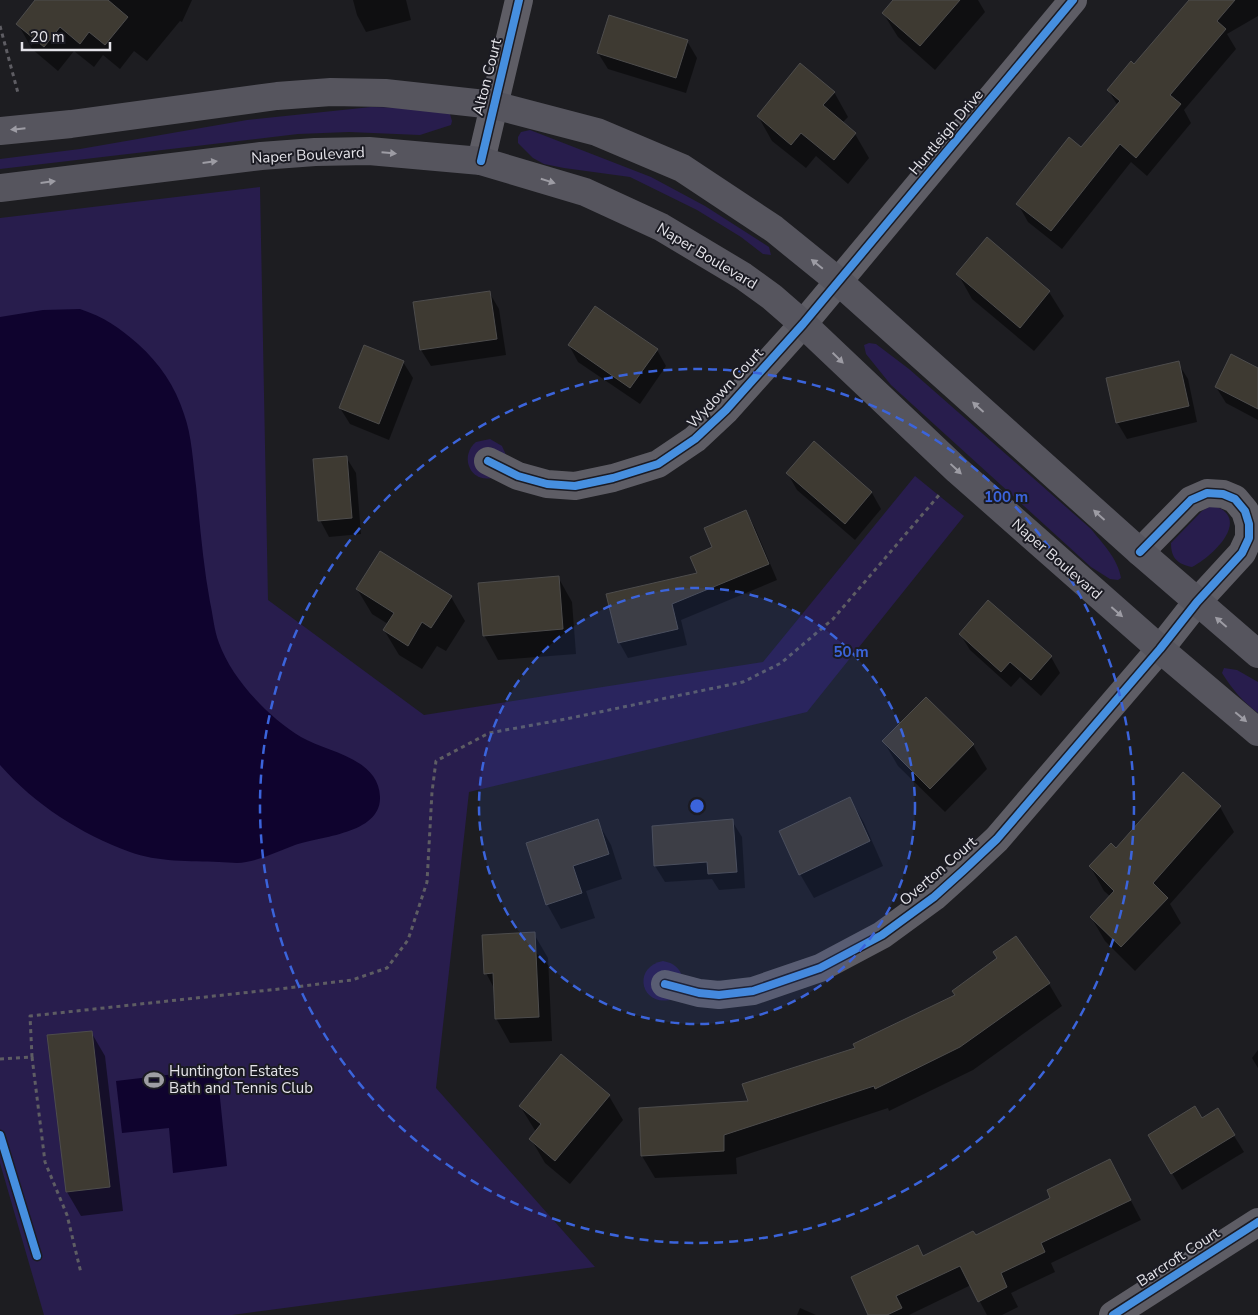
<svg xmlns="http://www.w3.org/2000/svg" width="1258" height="1315" viewBox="0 0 1258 1315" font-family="'Nunito Sans',sans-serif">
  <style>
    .green { fill: #281d4d }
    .water { fill: #0f032e }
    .shadow { fill: #0007 }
    .building { fill: #3e3a32; stroke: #4d4c4c }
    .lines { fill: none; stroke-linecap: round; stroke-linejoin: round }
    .path { stroke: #5e5d63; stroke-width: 3; stroke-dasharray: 4 4; stroke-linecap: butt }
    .minor { stroke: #5e5d65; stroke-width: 28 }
    .secondary { stroke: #56555e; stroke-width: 28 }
    .cycleway-casing { stroke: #1b1b23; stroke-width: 11 }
    .cycleway { stroke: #468fdf; stroke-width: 8 }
    .oneway { fill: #9d9ca4 }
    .ring { fill: none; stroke: #3b64db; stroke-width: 2.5; stroke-dasharray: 9 6 }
    .labels { text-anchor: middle; stroke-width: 4; stroke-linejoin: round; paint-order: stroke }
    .street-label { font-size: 15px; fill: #e4e3e9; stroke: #1b1b23 }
    .poi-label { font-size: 15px; fill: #e4e3e9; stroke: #1b1b23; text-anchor: start }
    .centre { fill: #3b64db; stroke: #1b1b23; stroke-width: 2.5 }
    .ring-label { font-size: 15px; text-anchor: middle; font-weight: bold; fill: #3b64db; stroke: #1b1b23; stroke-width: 4; stroke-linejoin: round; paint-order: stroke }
  </style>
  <rect width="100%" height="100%" fill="#1d1d21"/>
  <g class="green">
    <polygon points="371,107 411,108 450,114 452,121 451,125 420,135 349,132 298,134 0,169 0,159 80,149 247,120"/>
    <polygon points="530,130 651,177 705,206 769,247 771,255 763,254 741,237 697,210 630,177 564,168 544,164 533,158 518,143 518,137 521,132"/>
    <polygon points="260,187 268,600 424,715 763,662 915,476 964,516 807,712 469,792 436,1088 595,1267 232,1315 44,1315 0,1163 0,218"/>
    <path d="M 869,343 L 876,344 L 909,369 L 1091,529 C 1103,544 1118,559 1121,578 L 1118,580 L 1110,579 L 1091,567 L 891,385 L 866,354 L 864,345 Z"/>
    <path d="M 490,439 L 502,446 L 506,455 L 492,478 C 470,483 459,456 476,442 Z"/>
    <path d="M 1210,506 C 1218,507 1222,508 1227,514 C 1240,532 1206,560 1192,567 C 1177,564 1171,558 1171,543 L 1202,511 Z"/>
    <path d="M 1224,668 L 1237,670 L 1258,682 L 1258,713 C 1243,702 1232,689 1222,673 Z"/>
    <path d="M 663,961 C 674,963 680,968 683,979 L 673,999 C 641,1009 631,967 663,961 Z"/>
  </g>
  <g class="water">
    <path d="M 80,309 C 104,317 120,328 138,344 C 160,364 175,386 184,414 C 192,436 193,463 196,486 C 200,525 203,564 210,602 C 213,615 214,630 219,643 C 232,679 268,717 301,737 C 327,752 379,758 380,797 C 381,834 320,836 295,845 C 279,851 263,859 246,862 C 237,864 228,862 219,862 C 191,861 157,862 130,852 C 81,834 35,805 0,765 L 0,317 L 43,310 Z"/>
    <polygon points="217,1069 227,1166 173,1173 169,1128 122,1133 116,1081"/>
  </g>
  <g class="shadow">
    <polygon points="37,0 192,0 182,22 180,21 147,61 134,51 120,69 103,55 94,67 74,51 58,71 32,49 18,24"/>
    <polygon points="353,0 406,0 411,20 366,32 357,15"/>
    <polygon points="895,0 978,0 985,12 935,70 898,37 883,13"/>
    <polygon points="1191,0 1258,0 1258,16 1227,34 1236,49 1184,110 1191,123 1147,176 1131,162 1062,249 1028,222 1018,204 1081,149 1118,106 1108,90 1134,66"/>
    <polygon points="687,41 697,58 686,93 608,69 598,53"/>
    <polygon points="834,92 848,117 842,123 855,134 869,158 848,184 816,156 806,168 772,141 758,116"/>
    <polygon points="987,239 1049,292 1064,316 1034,351 972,299 958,274"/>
    <polygon points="489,292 499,309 506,355 431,366 421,350"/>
    <polygon points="569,345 657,350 666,366 640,404 578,362"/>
    <polygon points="403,362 413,378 389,440 350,424 340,408"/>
    <polygon points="1178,363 1188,379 1197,422 1127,439 1117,422"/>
    <polygon points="1258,370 1258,420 1226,403 1216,387"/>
    <polygon points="814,443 872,493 881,509 855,540 797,490 788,474"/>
    <polygon points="346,457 356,473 361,534 329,537 320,520"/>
    <polygon points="746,511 755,528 777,580 681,620 687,645 628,658 619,642 698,574 714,548"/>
    <polygon points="558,577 572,602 576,654 498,660 484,635"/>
    <polygon points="357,589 451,597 465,621 446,651 437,646 422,669 399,655 384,630 388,624 372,614"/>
    <polygon points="960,634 1051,657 1060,673 1041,696 1020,677 1011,687 970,650"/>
    <polygon points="884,742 973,745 987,769 945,812 898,766"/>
    <polygon points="1184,774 1220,807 1234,832 1170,904 1181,923 1135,971 1105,941 1091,917 1111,897 1104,891 1090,866 1116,850"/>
    <polygon points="850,799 864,823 883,866 814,898 800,874"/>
    <polygon points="597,821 611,845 622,879 586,891 595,918 561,929 547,904"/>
    <polygon points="732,821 742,837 745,888 719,890 712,879 665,882 655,866"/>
    <polygon points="534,934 548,958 552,1041 510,1043 496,1018 495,990 486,973"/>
    <polygon points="1049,984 1062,1006 973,1070 889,1111 888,1108 736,1158 737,1174 655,1178 642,1156 857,1048 956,995"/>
    <polygon points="91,1032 105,1056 123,1211 81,1216 67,1192"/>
    <polygon points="1258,1050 1258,1068 1252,1058"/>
    <polygon points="609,1096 623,1120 570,1184 545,1163 531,1139 536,1132 520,1106"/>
    <polygon points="1218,1110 1244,1152 1182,1190 1159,1151"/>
    <polygon points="1110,1161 1141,1220 1051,1263 1055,1272 1011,1293 1018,1307 1002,1315 987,1315 971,1285 909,1315 870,1315 918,1247 924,1257 975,1237 1052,1199"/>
    <polygon points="800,1308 816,1315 797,1315"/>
  </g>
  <g class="building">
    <polygon points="35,0 108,0 128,17 105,45 89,32 80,44 60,27 44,47 16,24"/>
    <polygon points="893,0 960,0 920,46 882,13"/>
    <polygon points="1189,0 1235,0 1217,21 1226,29 1170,95 1181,104 1136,158 1120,144 1051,231 1016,204 1069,137 1081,147 1120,101 1107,90 1131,61 1134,64"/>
    <polygon points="609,15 688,40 676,78 597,53"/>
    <polygon points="800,63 835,92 823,105 856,133 834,160 801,133 791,145 757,116"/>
    <polygon points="987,237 1050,291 1020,328 956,274"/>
    <polygon points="490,291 497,339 420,350 413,302"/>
    <polygon points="595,306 658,349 630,388 568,345"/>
    <polygon points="364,345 404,361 379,424 339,408"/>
    <polygon points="1231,354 1258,368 1258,409 1215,387"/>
    <polygon points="1179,361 1189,406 1116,423 1106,378"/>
    <polygon points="814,441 872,492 845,524 786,473"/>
    <polygon points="347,456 352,518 318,521 313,459"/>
    <polygon points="746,510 769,564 672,604 678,629 618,643 606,594 697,573 690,557 712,547 704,528"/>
    <polygon points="380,551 452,596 431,628 422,622 408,646 383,630 394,613 356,589"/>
    <polygon points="559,576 563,629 483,636 478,583"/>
    <polygon points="988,600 1052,656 1031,680 1010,662 1001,672 959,634"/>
    <polygon points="926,697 974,744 930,789 882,741"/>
    <polygon points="1183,772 1221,806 1153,883 1168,898 1121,947 1090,917 1114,891 1089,866 1111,843 1116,848"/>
    <polygon points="850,797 870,841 799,875 779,831"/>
    <polygon points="598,819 609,854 573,866 582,893 546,905 526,843"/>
    <polygon points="733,819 737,872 708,874 707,862 654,866 652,826"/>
    <polygon points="535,932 539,1017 495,1019 493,973 484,974 482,935"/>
    <polygon points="1016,936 1050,983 960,1047 875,1089 874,1086 724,1135 724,1151 641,1156 639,1108 748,1101 742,1084 855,1048 853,1044 955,995 952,991 997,958 993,952"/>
    <polygon points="92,1031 110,1187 66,1192 47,1035"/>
    <polygon points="561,1054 610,1095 555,1161 529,1139 541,1124 519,1106"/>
    <polygon points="1195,1106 1202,1118 1218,1108 1235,1135 1171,1174 1148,1135"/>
    <polygon points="1110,1159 1131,1200 1041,1243 1045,1252 1001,1273 1007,1287 978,1302 960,1266 896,1296 902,1308 887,1315 868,1315 851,1277 918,1245 923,1256 973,1231 976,1235 1050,1198 1047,1190"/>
  </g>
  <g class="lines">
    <g class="path">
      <polyline points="0,26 18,93"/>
      <polyline points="32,1057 45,1162 67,1215 81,1273"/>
      <polyline points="0,1059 32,1057 30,1016 279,989 352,980 387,968 408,940 427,882 432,792 436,761 489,733 566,719 743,682 781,663 833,619 940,494"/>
    </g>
    <g class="minor">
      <polyline points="481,161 519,0"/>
      <polyline points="488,461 518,476 547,484 575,486 613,478 658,464 695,439 726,410 803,324 1073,0"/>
      <polyline points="665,984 699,993 719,995 753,991 820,968 882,935 934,897 964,870 997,839 1160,649 1197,602 1242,553 1249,538 1249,524 1245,511 1235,499 1223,494 1207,493 1191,500 1140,552"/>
      <polyline points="1113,1315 1258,1222"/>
    </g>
    <g class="secondary">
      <polyline points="0,131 71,124 277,96 331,92 385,93 494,105 597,132 682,168 774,229 838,281 1140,552 1258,654"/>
      <polyline points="0,188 261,156 315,152 369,151 481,161 585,192 661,227 743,276 772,297 803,324 957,470 1160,649 1258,732"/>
    </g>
    <defs>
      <g id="cycleway">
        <polyline points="481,161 519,0"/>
        <polyline points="488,461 518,476 547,484 575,486 613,478 658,464 695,439 726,410 803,324 1073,0"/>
        <polyline points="665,984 699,993 719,995 753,991 820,968 882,935 934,897 964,870 997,839 1160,649 1197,602 1242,553 1249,538 1249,524 1245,511 1235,499 1223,494 1207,493 1191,500 1140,552"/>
        <polyline points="0,1135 37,1256"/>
        <polyline points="1113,1315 1258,1222"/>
      </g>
    </defs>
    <use href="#cycleway" class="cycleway-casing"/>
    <use href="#cycleway" class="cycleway"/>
  </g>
  <defs><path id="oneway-solid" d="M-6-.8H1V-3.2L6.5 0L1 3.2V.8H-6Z" transform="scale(1.25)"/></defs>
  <g class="oneway">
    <use href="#oneway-solid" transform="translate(18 129) rotate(174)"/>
    <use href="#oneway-solid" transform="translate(389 153) rotate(5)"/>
    <use href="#oneway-solid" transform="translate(210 162) rotate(-7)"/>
    <use href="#oneway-solid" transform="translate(548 181) rotate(17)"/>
    <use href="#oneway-solid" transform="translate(48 182) rotate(-7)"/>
    <use href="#oneway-solid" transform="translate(817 264) rotate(-141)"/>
    <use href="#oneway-solid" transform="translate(838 358) rotate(44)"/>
    <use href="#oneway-solid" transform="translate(978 407) rotate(-138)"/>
    <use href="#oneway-solid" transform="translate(956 469) rotate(43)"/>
    <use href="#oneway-solid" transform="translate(1099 515) rotate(-138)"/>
    <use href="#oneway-solid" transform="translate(1117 612) rotate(41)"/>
    <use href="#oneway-solid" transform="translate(1221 622) rotate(-139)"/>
    <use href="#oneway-solid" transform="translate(1241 717) rotate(40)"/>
  </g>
  <circle cx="697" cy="806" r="218" fill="#3b64db" fill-opacity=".12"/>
  <g class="ring">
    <circle cx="697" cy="806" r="218"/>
    <circle cx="697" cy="806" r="437"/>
  </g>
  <defs>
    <symbol id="stadium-bare" viewBox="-9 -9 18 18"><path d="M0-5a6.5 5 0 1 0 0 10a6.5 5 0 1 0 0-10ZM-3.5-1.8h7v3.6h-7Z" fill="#9e9ea3" stroke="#1b1b23" stroke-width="2.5" paint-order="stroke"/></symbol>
  </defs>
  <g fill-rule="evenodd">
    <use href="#stadium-bare" x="140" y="1066" width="28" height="28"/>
  </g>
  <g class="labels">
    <g class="street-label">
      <text transform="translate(487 77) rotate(-76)" y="5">Alton Court</text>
      <text transform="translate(946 132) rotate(-50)" y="5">Huntleigh Drive</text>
      <text transform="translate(308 155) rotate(-3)" y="5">Naper Boulevard</text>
      <text transform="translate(707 256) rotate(31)" y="5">Naper Boulevard</text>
      <text transform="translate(725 388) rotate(-47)" y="5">Wydown Court</text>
      <text transform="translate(1057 559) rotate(41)" y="5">Naper Boulevard</text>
      <text transform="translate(938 871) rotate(-41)" y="5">Overton Court</text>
      <text transform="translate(1178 1257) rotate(-33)" y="5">Barcroft Court</text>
    </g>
    <g class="poi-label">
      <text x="169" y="1076">Huntington Estates<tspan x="169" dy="17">Bath and Tennis Club</tspan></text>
    </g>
  </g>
  <circle cx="697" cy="806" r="8" class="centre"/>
  <g class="ring-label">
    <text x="1006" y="502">100 m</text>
    <text x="851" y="657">50 m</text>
  </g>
  <path d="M22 42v8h88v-8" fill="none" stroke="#e4e3e9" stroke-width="2.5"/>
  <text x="30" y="42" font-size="15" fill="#e4e3e9" stroke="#1b1b23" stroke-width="4" paint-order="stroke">20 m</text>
</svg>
